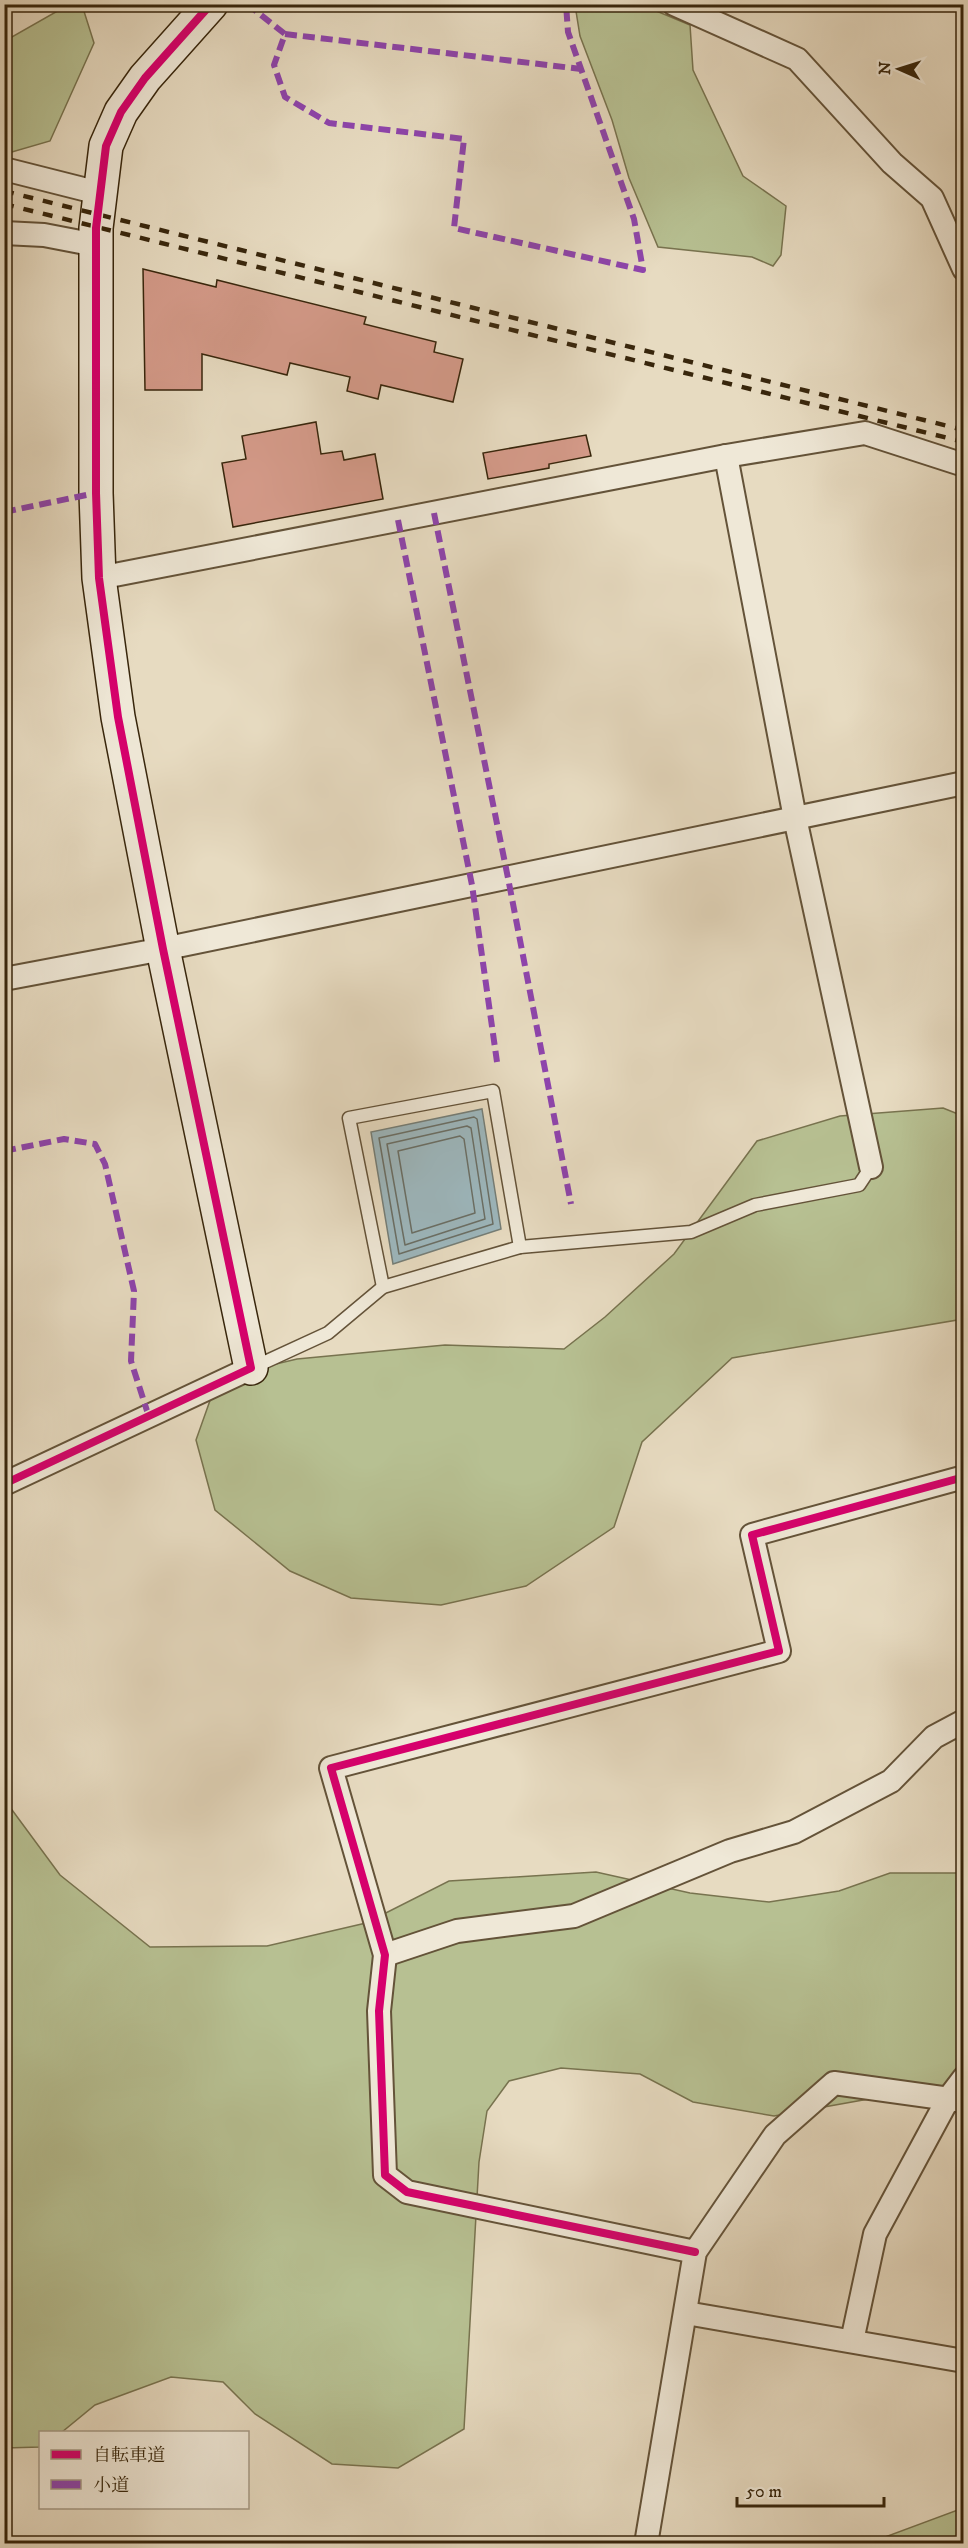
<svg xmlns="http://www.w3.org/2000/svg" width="968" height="2548" viewBox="0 0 968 2548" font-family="'IM FELL DW Pica','Noto Serif JP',serif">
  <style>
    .green { fill: #b7c092; stroke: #78734f; stroke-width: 1.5 }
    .water { fill: #9db8bf; stroke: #757e77; stroke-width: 1.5 }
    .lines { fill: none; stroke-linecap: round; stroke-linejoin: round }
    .shore { stroke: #6a6f66; stroke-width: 1.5 }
    .building { fill: #d49a89; stroke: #38260c; stroke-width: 1.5 }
    .lane-casing { stroke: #645339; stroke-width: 15 }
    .street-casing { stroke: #645339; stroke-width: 26 }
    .secondary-casing { stroke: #38260c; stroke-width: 36 }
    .lane { stroke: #efe8d7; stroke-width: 12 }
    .street { stroke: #efe8d7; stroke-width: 22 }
    .secondary { stroke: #efe8d7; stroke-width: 33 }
    .rail { stroke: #38260c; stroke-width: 4.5; stroke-dasharray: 10 10; stroke-linecap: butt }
    .quiet { stroke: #8e44ad; stroke-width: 6; stroke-dasharray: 12 6; stroke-linecap: butt }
    .cycleway-casing { stroke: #efe8d7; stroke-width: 11 }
    .cycleway { stroke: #d6006c; stroke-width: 8 }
  </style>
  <rect width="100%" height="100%" fill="#e7dbc1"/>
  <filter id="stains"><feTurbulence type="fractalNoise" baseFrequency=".00333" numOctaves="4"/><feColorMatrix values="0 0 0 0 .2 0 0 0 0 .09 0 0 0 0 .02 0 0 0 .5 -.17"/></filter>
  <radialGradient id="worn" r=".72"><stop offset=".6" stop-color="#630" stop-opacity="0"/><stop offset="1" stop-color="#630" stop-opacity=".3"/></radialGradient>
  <g class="green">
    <polygon points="68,5 82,5 94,43 50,141 5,154 5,35 12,37"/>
    <polygon points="575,5 642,5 690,25 693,70 743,176 786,206 781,255 773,266 752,257 658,247 629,178 612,120 580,36"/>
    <polygon points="943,1108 963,1116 963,1319 732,1358 642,1442 614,1527 526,1586 441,1605 351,1598 290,1571 215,1510 196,1440 218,1378 297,1359 445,1345 564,1349 605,1317 674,1254 757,1141 840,1116"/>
    <polygon points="4,1799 60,1875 150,1947 267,1946 366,1923 449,1881 596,1872 690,1893 769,1902 839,1891 890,1873 963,1873 963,2082 774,2116 693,2102 640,2074 561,2068 509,2081 487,2111 479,2162 464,2429 398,2468 332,2464 255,2414 223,2382 171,2377 95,2405 62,2432 40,2432 40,2447 5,2448"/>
    <polygon points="963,2508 963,2543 869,2543"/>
  </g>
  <polygon class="water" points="482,1109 501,1229 393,1264 371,1132"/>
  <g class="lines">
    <g class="shore">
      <polygon points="474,1117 477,1119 493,1224 399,1254 379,1138"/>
      <polygon points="467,1126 471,1128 485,1219 405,1245 387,1144"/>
      <polygon points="460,1136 464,1139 475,1213 412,1233 398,1151"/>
    </g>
  </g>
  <g class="building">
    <polygon points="143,269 216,287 217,280 366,317 364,324 436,342 434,352 463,359 453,402 381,385 378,399 347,391 350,377 290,363 287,375 202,354 202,390 145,390"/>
    <polygon points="316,422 321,454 342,451 344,460 375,454 383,499 233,527 222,463 246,459 242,436"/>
    <polygon points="586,435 591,456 549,464 549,468 488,479 483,453"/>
  </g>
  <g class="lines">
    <defs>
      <g id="lane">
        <polyline points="383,1287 349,1118 493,1091 520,1247"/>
        <polyline points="252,1368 328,1333 383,1287 520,1247 691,1232 755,1205 859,1185 871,1167"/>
      </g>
      <g id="street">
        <polyline points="674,4 797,59 892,163 932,198 964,269"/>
        <polyline points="4,169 99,193"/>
        <polyline points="4,233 44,235 96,245"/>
        <polyline points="726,456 795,818 871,1167"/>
        <polyline points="99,578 726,456 865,433 964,465"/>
        <polyline points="4,979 163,949 964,783"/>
        <polyline points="4,1484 251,1368"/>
        <polyline points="385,1955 457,1931 574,1916 730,1851 794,1832 891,1781 934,1737 964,1721"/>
        <polyline points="695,2252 407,2192 385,2175 379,2011 385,1955 331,1768 779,1651 752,1535 964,1477"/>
        <polyline points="686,2313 964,2361"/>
        <polyline points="852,2341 875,2234 948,2099 964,2078"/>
        <polyline points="646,2544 695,2252 775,2135 834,2083 964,2101"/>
      </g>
      <polyline id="secondary" points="211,4 145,78 121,112 106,146 96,228 96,493 99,578 118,717 163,949 251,1368"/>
    </defs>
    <use href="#lane" class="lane-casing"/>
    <use href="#street" class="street-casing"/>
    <use href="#secondary" class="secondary-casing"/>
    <use href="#lane" class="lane"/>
    <use href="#street" class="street"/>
    <use href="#secondary" class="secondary"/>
    <g class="rail">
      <polyline points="4,191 964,430"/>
      <polyline points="4,204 964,442"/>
    </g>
    <g class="quiet">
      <polyline points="247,4 285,34 274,65 285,97 329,123 464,139 454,228 643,270 634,219 568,32 566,4"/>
      <polyline points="285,34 581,69"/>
      <polyline points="964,482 961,488 964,499"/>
      <polyline points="4,512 96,493"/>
      <polyline points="434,513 508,878 571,1204"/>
      <polyline points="398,520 472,885 497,1062"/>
      <polyline points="4,1151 64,1139 95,1144 105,1164 134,1291 131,1361 149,1417"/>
    </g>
    <defs>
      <g id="cycleway">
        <polyline points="4,1484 251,1368 163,949 118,717 99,578 96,493 96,228 106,146 121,112 145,78 211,4"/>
        <polyline points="695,2252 407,2192 385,2175 379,2011 385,1955 331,1768 779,1651 752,1535 964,1477"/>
      </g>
    </defs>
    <use href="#cycleway" class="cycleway-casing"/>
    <use href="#cycleway" class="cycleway"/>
  </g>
  <rect width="968" height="2548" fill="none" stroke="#e7dbc1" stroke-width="24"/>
  <rect x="6" y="6" width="956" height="2536" fill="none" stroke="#38260c" stroke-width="3"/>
  <rect x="12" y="12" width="944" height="2524" fill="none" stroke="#38260c" stroke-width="1.5"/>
  <rect x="39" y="2431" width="210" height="78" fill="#efe8d7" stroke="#a69a86" stroke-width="1.5"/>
  <rect x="51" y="2450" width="30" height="9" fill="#d6006c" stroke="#a69a86" stroke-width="1.5"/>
  <text x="93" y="2461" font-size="18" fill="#38260c">自転車道</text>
  <rect x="51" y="2480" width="30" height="9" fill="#8e44ad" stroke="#a69a86" stroke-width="1.5"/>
  <text x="93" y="2491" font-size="18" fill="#38260c">小道</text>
  <g transform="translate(899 69) rotate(273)" stroke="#efe8d7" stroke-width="4.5" paint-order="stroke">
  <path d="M0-4.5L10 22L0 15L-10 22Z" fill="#38260c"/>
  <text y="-9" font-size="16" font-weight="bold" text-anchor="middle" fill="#38260c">N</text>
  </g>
  <path d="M737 2497v9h147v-9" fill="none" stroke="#38260c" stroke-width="3"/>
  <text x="746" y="2497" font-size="18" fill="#38260c" stroke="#efe8d7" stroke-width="4.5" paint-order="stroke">50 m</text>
  <rect width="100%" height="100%" filter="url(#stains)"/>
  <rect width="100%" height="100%" fill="url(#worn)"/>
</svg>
